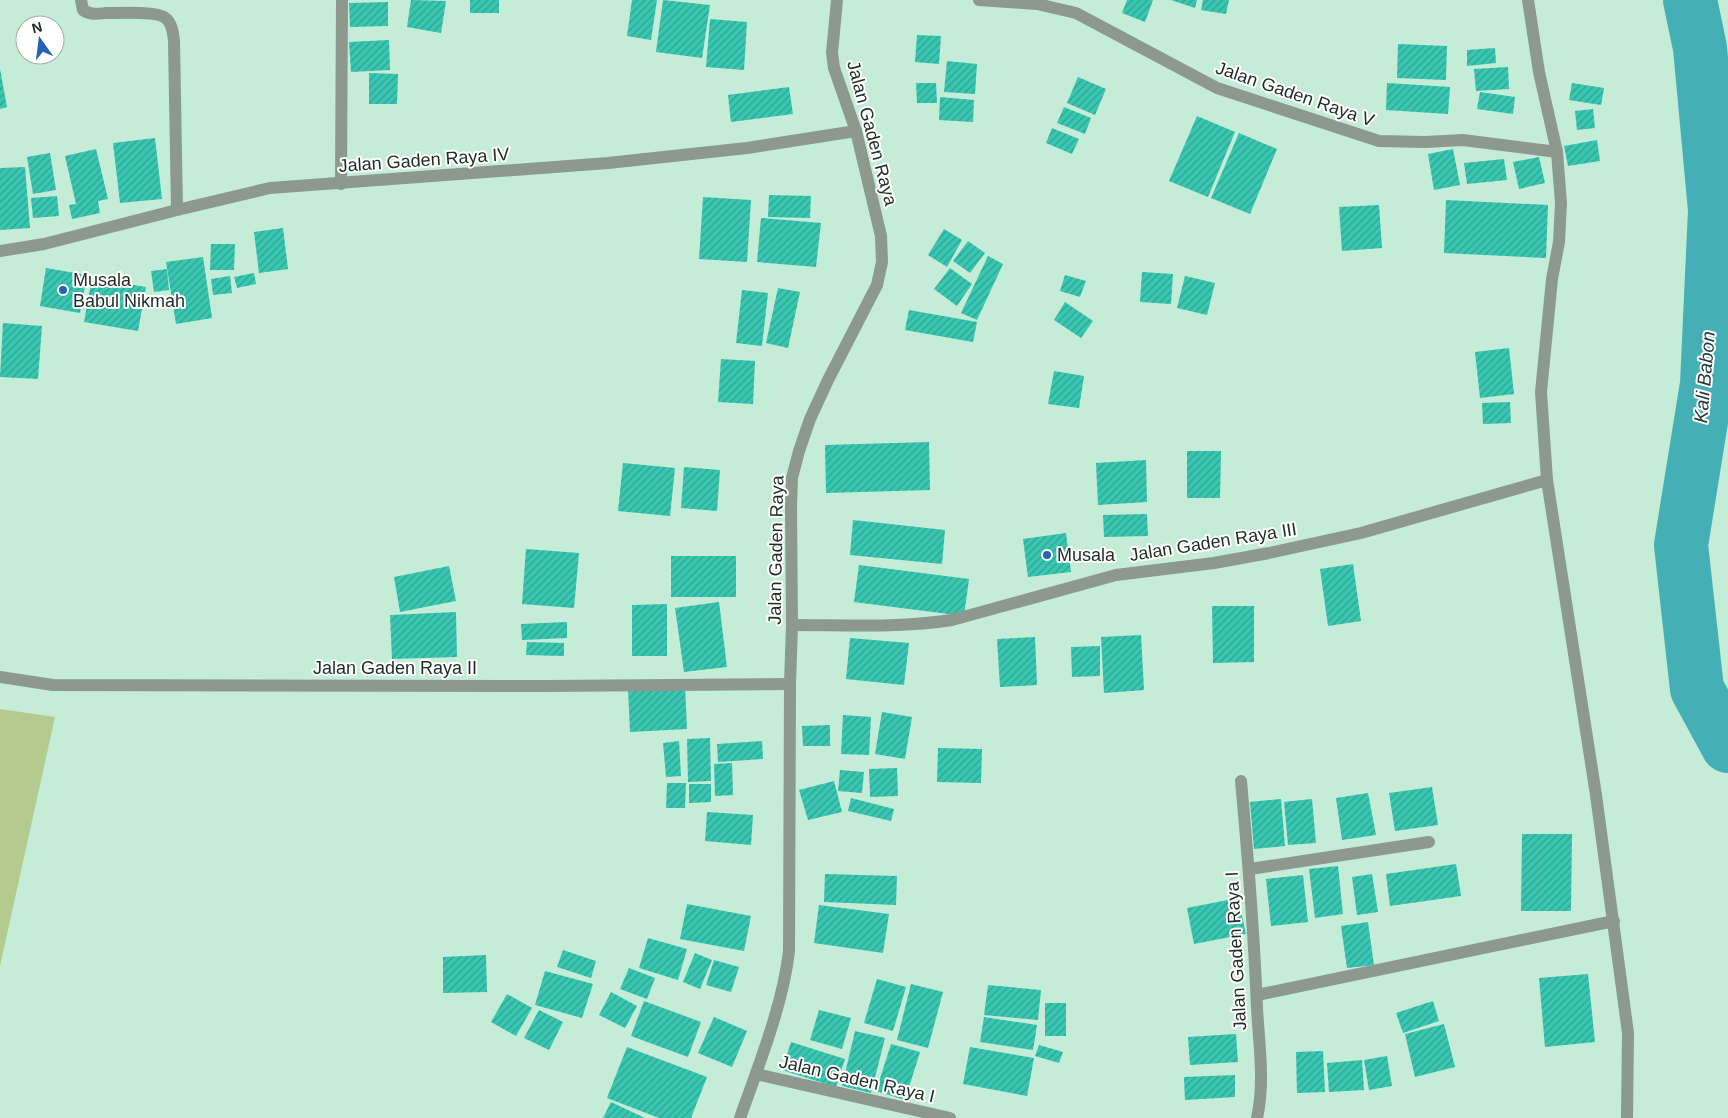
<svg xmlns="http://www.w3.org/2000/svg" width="1728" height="1118" viewBox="0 0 1728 1118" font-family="Helvetica,sans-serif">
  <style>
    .pitch { fill: #b4ca8f }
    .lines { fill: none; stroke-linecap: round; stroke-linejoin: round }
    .river { stroke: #44afb5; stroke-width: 54 }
    .building { fill: url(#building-hatch) }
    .minor { stroke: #8d998c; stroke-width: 12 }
    .poi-dot { fill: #2362b4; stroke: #fff; stroke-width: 2 }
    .labels { text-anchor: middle; stroke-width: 4; stroke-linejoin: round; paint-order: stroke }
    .street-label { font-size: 18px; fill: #1d2c24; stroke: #fff }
    .poi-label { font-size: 18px; fill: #1d2c24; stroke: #fff; text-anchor: start }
    .water-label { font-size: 19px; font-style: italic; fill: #1f3839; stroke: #fff }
  </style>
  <defs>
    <pattern id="building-hatch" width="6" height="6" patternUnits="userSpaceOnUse" patternTransform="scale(1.25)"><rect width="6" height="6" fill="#39c7b2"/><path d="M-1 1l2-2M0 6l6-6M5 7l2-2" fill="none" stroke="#2fa291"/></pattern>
  </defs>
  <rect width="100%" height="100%" fill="#c4ecd7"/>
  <polygon class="pitch" points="0,709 55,717 0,966"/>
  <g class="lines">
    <polyline class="river" points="1690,0 1700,48 1715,210 1707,384 1681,545 1697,689 1728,746"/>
  </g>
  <g class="building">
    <polygon points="411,0 446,1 441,33 407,27"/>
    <rect x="470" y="0" width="29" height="13"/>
    <polygon points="632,0 657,0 651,40 627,36"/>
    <polygon points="663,0 710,5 702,58 656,52"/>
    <polygon points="1127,0 1153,0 1145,22 1122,13"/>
    <polygon points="1171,0 1197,0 1195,8"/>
    <polygon points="1203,0 1229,0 1226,14 1201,10"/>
    <polygon points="388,2 388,26 350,27 349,3"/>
    <polygon points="710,19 747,22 744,70 706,67"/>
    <polygon points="917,35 941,36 939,64 915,62"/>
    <polygon points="389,40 390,70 351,72 349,42"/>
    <polygon points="1398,44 1447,46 1446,80 1397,78"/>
    <polygon points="1495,48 1496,63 1467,66 1467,50"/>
    <polygon points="947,61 977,64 975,94 944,92"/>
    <polygon points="1508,67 1509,89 1476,91 1474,69"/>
    <polygon points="0,69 7,107 0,109"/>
    <polygon points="369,73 398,74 397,104 369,104"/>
    <polygon points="1078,77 1106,89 1095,115 1067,103"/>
    <polygon points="916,83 936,83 937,103 917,103"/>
    <polygon points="1387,83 1450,87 1448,114 1386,110"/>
    <polygon points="1572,83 1604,88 1601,105 1569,100"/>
    <polygon points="789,87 793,114 731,122 728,95"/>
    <polygon points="1480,92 1515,97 1513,114 1477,109"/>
    <polygon points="940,97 974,100 973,122 939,120"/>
    <polygon points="1064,107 1091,118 1085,134 1057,123"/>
    <polygon points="1593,109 1595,128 1577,130 1575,111"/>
    <polygon points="1197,116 1235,132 1208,197 1169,181"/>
    <polygon points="1052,128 1079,139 1072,154 1046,143"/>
    <polygon points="1239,133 1277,149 1250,214 1211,198"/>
    <polygon points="155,138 162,199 120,203 113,143"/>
    <polygon points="1597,140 1600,161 1568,166 1564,146"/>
    <polygon points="96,149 108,199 98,201 100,213 72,219 69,205 76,204 65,156"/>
    <polygon points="1453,149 1460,185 1434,190 1428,154"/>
    <polygon points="50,153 56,190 33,194 27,157"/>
    <polygon points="1539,157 1545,183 1519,189 1513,162"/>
    <polygon points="1504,159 1507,180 1467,184 1464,163"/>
    <polygon points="25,167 30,228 0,230 0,168"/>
    <polygon points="769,195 811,196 810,218 768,217"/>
    <polygon points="57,196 59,216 33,218 31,198"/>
    <polygon points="703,197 751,200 747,262 699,259"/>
    <polygon points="1446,200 1548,205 1546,258 1444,253"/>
    <polygon points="1379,205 1382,248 1342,251 1339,207"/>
    <polygon points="761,218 821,223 816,267 757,262"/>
    <polygon points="283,228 288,269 259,273 254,232"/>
    <polygon points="944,229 962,240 947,267 928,255"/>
    <polygon points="968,241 985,253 970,273 953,261"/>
    <polygon points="211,244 235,244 234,270 210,270"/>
    <polygon points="988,256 1003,264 977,320 961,313"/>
    <polygon points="203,257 212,318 176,324 166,262"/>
    <polygon points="46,268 87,275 80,313 40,306"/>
    <polygon points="950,268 972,284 957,306 934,289"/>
    <polygon points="167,269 169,290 154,292 151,271"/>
    <polygon points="1142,272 1173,274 1171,304 1140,302"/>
    <polygon points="254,273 256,284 237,288 234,277"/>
    <polygon points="1065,275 1086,281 1080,297 1060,291"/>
    <polygon points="230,276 232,293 213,295 211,279"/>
    <polygon points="1185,276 1215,283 1207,315 1177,308"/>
    <polygon points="92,278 146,287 138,331 84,322"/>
    <polygon points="778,288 800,292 788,348 766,343"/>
    <polygon points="742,290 768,293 762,346 736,343"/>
    <polygon points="1065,302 1093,321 1081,338 1054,320"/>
    <polygon points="909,310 977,322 973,342 905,330"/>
    <polygon points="3,323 42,326 38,379 0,377"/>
    <polygon points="1509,348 1514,394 1480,398 1475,352"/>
    <polygon points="721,359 755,361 753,404 718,402"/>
    <polygon points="1054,371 1084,376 1079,408 1048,404"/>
    <polygon points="1510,402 1511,423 1483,424 1482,403"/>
    <polygon points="929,442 930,490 826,493 825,445"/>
    <polygon points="1187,451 1221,451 1220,498 1187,498"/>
    <polygon points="1146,460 1147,502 1098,505 1096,463"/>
    <polygon points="623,463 675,468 670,516 618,511"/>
    <polygon points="684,467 720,470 717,511 681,508"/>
    <polygon points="1147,514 1148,536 1104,537 1103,515"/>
    <polygon points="853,520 945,530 942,564 850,555"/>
    <polygon points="1066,533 1071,572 1028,577 1023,539"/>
    <polygon points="526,549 579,553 574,608 522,604"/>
    <rect x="671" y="556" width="65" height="41"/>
    <polygon points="1353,564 1361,621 1328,626 1320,569"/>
    <polygon points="859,565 969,579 964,616 854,602"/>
    <polygon points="449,566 456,601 400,612 394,577"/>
    <polygon points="719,602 727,667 684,672 675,608"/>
    <polygon points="667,604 667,656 632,656 632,605"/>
    <polygon points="1212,606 1254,606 1254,662 1213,663"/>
    <polygon points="456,612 457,657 392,659 390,615"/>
    <polygon points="567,622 567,638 522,640 521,624"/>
    <polygon points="1141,635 1144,690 1104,693 1101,637"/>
    <polygon points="1035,637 1037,685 1000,687 997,639"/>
    <polygon points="850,638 909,643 904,685 846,679"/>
    <polygon points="527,642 564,643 564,656 526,655"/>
    <polygon points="1100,646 1100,676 1072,677 1071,647"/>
    <polygon points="685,686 687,729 630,732 628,689"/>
    <polygon points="882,712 912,717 905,759 875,754"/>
    <polygon points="843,715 871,717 869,755 841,754"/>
    <polygon points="830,725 830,746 803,746 802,726"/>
    <polygon points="710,738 711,781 688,782 687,739"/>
    <polygon points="679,741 681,776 666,777 663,743"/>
    <polygon points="762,741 763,759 718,762 717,744"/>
    <polygon points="938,748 982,749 981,783 937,782"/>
    <polygon points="732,763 733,795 715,796 714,764"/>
    <polygon points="897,768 898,796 870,797 869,769"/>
    <polygon points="840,770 864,772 862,793 838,791"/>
    <polygon points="834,781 842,812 808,820 799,790"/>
    <polygon points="667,783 686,783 685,808 666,808"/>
    <polygon points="689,784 711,784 711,802 689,803"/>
    <polygon points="1432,787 1438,825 1395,831 1389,793"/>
    <polygon points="1368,793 1376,835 1342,840 1336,798"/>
    <polygon points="851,798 894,809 891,821 848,811"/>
    <polygon points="1281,799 1285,846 1254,849 1250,802"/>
    <polygon points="1312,799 1316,843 1288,845 1284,802"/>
    <polygon points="707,812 753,815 751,845 705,841"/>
    <polygon points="1522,834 1572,834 1571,911 1521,911"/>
    <polygon points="1456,864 1461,896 1390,906 1386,874"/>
    <polygon points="1338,866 1343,914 1315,918 1309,869"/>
    <polygon points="825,874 897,876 896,905 824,902"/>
    <polygon points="1372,874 1378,912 1357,915 1352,877"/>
    <polygon points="1303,875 1308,922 1271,926 1266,879"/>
    <polygon points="1238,898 1246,934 1194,944 1187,908"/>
    <polygon points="687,904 751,916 744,951 680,939"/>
    <polygon points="819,905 889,914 883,953 814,943"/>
    <polygon points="1368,922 1374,965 1347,968 1341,926"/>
    <polygon points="648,938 687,949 678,980 639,968"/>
    <polygon points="563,950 596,961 591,978 557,967"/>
    <polygon points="695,953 712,960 700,989 683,982"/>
    <polygon points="486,955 487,992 443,993 443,957"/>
    <polygon points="714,960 739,967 731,992 706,985"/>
    <polygon points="629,968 655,978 647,999 620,989"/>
    <polygon points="545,971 593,984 582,1018 535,1005"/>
    <polygon points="1588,974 1595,1042 1545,1047 1539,978"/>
    <polygon points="877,979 906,987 893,1031 864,1023"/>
    <polygon points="911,984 943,992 928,1048 897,1040"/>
    <polygon points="988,985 1041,990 1038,1020 984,1015"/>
    <polygon points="611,992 637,1006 625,1028 599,1015"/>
    <polygon points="507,994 532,1008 516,1036 491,1022"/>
    <polygon points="644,1001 701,1022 688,1057 631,1036"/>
    <polygon points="1433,1001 1439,1021 1403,1033 1396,1013"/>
    <rect x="1045" y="1003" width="21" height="33"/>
    <polygon points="539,1010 563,1022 549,1050 524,1038"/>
    <polygon points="819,1010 851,1018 842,1049 810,1040"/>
    <polygon points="714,1017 747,1031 732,1067 698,1053"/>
    <polygon points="984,1017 1037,1025 1033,1050 980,1042"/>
    <polygon points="1444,1024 1455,1067 1415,1077 1405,1034"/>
    <polygon points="855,1031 885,1038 871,1093 842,1086"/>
    <polygon points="1236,1034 1238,1062 1190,1065 1188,1037"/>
    <polygon points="791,1042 845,1059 836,1087 782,1070"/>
    <polygon points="891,1044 920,1052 905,1100 876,1091"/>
    <polygon points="1039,1045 1063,1052 1059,1063 1035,1056"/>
    <polygon points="627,1047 707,1077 691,1118 659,1118 607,1098"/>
    <polygon points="970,1047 1034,1058 1027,1096 963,1084"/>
    <polygon points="1323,1051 1325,1092 1297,1093 1296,1052"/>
    <polygon points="1387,1056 1392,1086 1369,1090 1364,1060"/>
    <polygon points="1362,1060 1364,1090 1329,1092 1327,1063"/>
    <polygon points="1235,1075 1235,1097 1185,1100 1184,1077"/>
    <polygon points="611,1102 645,1118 603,1118"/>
  </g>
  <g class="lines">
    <g class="minor">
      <path d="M 81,0 L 83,10 C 90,15 97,14 106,13 C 117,13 155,11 164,17 C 172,22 173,32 174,41 L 177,210"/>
      <polyline points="979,0 1037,4 1076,13 1217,88 1379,141 1425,142 1463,140 1557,152"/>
      <polyline points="1528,0 1539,72 1557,152 1561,203 1559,242 1552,279 1541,392 1547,480 1596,795 1628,1033 1627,1118"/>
      <polyline points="341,184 342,0"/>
      <polyline points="0,251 44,244 177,210 270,188 608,163 747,148 856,131"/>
      <path d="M 792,625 C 845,625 900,628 952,620 L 1116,575 L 1214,563 L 1269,553 L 1361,533 L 1547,480"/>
      <polyline points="0,677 53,685 546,686 790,684"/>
      <path d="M 1241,781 C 1248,857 1254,933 1257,1008 C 1259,1045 1265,1082 1257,1118"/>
      <polyline points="1250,869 1429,842"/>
      <polyline points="1257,995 1614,921"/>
      <polyline points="756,1074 950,1118"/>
      <path d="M 740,1118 C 758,1067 783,1005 789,951 L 790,684 L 792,625 L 791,507 L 792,478 L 799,451 L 810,419 L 828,380 L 877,285 L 882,262 L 881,236 L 856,131 L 834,68 L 832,53 L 837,0"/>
    </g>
  </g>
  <g class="poi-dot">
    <circle cx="63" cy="290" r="5"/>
    <circle cx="1047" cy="555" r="5"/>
  </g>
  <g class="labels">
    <g class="street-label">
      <text transform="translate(1295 94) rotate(19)" y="6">Jalan Gaden Raya V</text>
      <text transform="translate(872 133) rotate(75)" y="6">Jalan Gaden Raya</text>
      <text transform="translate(424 160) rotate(-4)" y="6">Jalan Gaden Raya IV</text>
      <text transform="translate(1213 542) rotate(-9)" y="6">Jalan Gaden Raya III</text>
      <text transform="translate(776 550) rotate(-89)" y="6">Jalan Gaden Raya</text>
      <text x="395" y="674">Jalan Gaden Raya II</text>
      <text transform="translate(1236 951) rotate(-93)" y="6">Jalan Gaden Raya I</text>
      <text transform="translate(857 1079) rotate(13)" y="6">Jalan Gaden Raya I</text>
    </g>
    <g class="poi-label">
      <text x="73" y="286">Musala<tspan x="73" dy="21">Babul Nikmah</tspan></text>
      <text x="1057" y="561">Musala</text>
    </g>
    <g class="water-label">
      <text transform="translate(1704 377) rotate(-85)" y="7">Kali Babon</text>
    </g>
  </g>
  <g transform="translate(40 40) rotate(346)"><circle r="24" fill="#ffffff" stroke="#a5aba7"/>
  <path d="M0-4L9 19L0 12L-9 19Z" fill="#2362b4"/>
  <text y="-8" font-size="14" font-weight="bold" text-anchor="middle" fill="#1d2c24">N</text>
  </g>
</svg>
